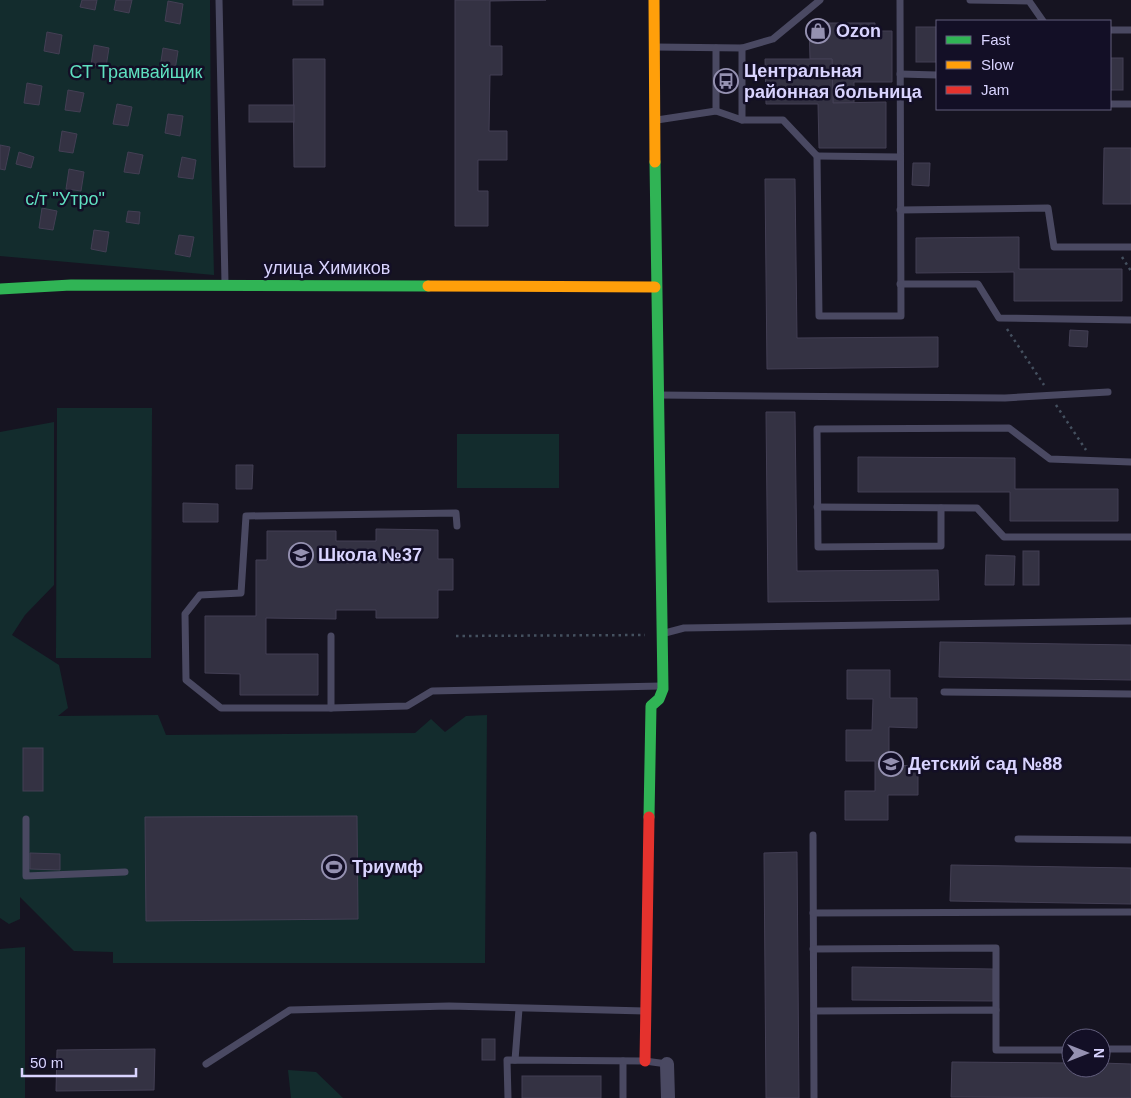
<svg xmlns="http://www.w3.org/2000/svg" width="1131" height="1098" viewBox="0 0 1131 1098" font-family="Arial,sans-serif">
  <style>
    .green { fill: #132c2d }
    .building { fill: #343243; stroke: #433f54 }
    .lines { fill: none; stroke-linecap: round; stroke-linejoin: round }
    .path { stroke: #44505f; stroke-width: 2.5; stroke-dasharray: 2.5 4; stroke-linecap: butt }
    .lane { stroke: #4a4962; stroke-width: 7 }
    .street { stroke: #4a4962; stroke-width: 14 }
    .fast { stroke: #30b455; stroke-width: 11 }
    .slow { stroke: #ff9f0a; stroke-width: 11 }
    .jam { stroke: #e5322d; stroke-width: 11 }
    .labels { text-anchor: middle; stroke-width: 5; stroke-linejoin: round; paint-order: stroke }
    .poi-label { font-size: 18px; font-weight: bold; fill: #d9d4ff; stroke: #130f26; text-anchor: start }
    .park-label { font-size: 18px; fill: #5fe0c0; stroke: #130f26 }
    .street-label { font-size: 18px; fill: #d9d4ff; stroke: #130f26 }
  </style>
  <rect width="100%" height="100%" fill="#161421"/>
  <g class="green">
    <polygon points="0,0 210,0 211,156 214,275 0,256"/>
    <polygon points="57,408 152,408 151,658 56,658"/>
    <polygon points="54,422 54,585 25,615 12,635 59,665 68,708 58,716 158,715 166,735 415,733 431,719 445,732 466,716 487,715 485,963 113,963 113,952 74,951 20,897 20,919 9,924 0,918 0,432"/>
    <rect x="457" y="434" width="102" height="54"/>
    <polygon points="25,947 25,1098 0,1098 0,949"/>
    <polygon points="288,1070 316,1072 343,1098 291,1098"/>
  </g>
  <g class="building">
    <polygon points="82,0 97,0 95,10 80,7"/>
    <polygon points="116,0 132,0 129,13 114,10"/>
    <rect x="293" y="0" width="30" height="5"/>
    <polygon points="455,0 546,0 490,1 490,46 502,46 502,75 490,75 489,131 507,131 507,160 478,160 478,191 488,191 488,226 455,226"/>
    <polygon points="168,1 183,4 180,24 165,21"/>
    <polygon points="809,23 875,23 875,31 892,31 892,82 854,82 854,103 833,103 832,59 810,59"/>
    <rect x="916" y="27" width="21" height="35"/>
    <polygon points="47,32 62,35 59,54 44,51"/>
    <polygon points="94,45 109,48 106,67 91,65"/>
    <polygon points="163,48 178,51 175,70 160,68"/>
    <rect x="1110" y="58" width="13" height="32"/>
    <polygon points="293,59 325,59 325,167 294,167"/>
    <polygon points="765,59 832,59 833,103 886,102 886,148 819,148 818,104 766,104"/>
    <polygon points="729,79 735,79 735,90 728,90"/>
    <polygon points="27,83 42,86 39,105 24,103"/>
    <polygon points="68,90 84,93 80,112 65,110"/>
    <polygon points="117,104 132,107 128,126 113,124"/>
    <rect x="249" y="105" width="45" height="17"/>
    <polygon points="168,114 183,116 180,136 165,133"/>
    <polygon points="62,131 77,134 73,153 59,151"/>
    <polygon points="0,145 10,147 5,170 0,169"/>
    <polygon points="1104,148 1131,148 1131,204 1103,204"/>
    <polygon points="19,152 34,157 31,168 16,164"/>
    <polygon points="128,152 143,155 139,174 124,172"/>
    <polygon points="182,157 196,160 193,179 178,177"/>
    <polygon points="913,163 930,163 929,186 912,185"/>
    <polygon points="69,169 84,172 81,191 66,189"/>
    <polygon points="765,179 795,179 797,338 938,337 938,367 767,369"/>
    <polygon points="42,208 57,211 53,230 39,228"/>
    <polygon points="128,211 140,212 139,224 126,222"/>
    <polygon points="94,230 109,232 106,252 91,249"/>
    <polygon points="179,235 194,237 190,257 175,254"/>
    <polygon points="1019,237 1019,269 1122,269 1122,301 1014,301 1014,272 916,273 916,238"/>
    <polygon points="1070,330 1088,331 1087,347 1069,346"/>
    <polygon points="766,412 795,412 797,571 938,570 939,600 768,602"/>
    <polygon points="858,457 1015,458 1015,489 1118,489 1118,521 1010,521 1010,492 858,492"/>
    <polygon points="236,465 253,465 252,489 236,489"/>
    <polygon points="183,503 218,504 218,522 183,522"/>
    <polygon points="376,529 438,530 438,559 453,559 453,590 438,590 438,618 376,618 376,610 336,610 336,619 266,618 266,654 318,654 318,695 240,695 240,674 205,673 205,616 256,616 256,560 267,560 267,531 336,531 336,541 376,541"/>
    <rect x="1023" y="551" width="16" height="34"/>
    <polygon points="986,555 1015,556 1014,585 985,585"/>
    <polygon points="940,642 1131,645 1131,680 939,677"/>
    <polygon points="847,670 890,670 890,698 917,698 917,728 889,727 889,765 918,766 918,795 888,795 888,820 845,820 845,791 875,791 875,761 846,761 846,730 872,730 873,699 847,699"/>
    <rect x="23" y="748" width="20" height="43"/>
    <polygon points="357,816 358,919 146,921 145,817"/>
    <polygon points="797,852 799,1098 766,1098 764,853"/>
    <polygon points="30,853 60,854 60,870 30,869"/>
    <polygon points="951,865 1131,868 1131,904 950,901"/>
    <polygon points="852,967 993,969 993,1001 852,1000"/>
    <rect x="482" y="1039" width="13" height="21"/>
    <polygon points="155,1049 154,1090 56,1091 57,1050"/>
    <polygon points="952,1062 1071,1063 1071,1068 1101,1068 1101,1063 1131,1064 1131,1098 951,1097"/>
    <rect x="522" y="1076" width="79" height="22"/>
  </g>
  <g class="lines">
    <g class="path">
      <polyline points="1122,257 1131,271"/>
      <polyline points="1007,329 1044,385"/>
      <polyline points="1056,405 1086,450"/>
      <polyline points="456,636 645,635"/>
    </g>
    <g class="lane">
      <polyline points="219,0 225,283"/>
      <polyline points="970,0 1029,1 1043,21"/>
      <polyline points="1110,30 1131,30"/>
      <polyline points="656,47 742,48 773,39 820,0"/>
      <polyline points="900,74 937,75"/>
      <polyline points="1110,104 1131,104"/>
      <polyline points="716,111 716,48"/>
      <polyline points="657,120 716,111 742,120 783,120 817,156 819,316 901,316 900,0"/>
      <polyline points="742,120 742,48"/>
      <polyline points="817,156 900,157"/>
      <polyline points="900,210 1048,208 1054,247 1131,247"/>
      <polyline points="900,284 978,284 999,318 1131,320"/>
      <polyline points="658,395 1005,398 1108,392"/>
      <polyline points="817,507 977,508 1004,537 1131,537"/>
      <polyline points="941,508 941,546 818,547 817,429 1009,428 1050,459 1131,462"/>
      <polyline points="665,633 684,628 1131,621"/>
      <polyline points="331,636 331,708 221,708 186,680 185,614 200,595 241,593 246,516 456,513 457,526"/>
      <polyline points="944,692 1131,694"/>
      <polyline points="331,708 407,706 432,691 661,686"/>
      <polyline points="26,819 26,876 125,872"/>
      <polyline points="813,835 814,1098"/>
      <polyline points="1018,839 1131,840"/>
      <polyline points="813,913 1131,912"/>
      <polyline points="813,949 996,948 996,1010"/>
      <polyline points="814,1011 996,1010 996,1050 1071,1050"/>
      <polyline points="1101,1049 1131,1049"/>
      <polyline points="515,1060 519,1009"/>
      <polyline points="623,1061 623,1098"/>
      <polyline points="206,1064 290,1010 449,1006 645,1011"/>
      <polyline points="508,1098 507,1060 645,1061 667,1064"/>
    </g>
    <polyline class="street" points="667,1064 668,1098"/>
    <g class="fast">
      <polyline points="0,289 71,285 428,286"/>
      <polyline points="649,817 651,706 659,699 663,689 655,162"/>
    </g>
    <g class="slow">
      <polyline points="654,0 655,162"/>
      <polyline points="428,286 655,287"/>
    </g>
    <polyline class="jam" points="645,1061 649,817"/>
  </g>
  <defs>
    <symbol id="shop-ring" viewBox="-11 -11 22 22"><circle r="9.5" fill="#130f26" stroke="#9591b1" stroke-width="1.5"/><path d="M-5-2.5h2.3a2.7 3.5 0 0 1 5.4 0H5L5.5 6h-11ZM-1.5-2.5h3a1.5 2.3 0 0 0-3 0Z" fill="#9591b1"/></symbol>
    <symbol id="bus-ring" viewBox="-11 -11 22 22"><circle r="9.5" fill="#130f26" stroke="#9591b1" stroke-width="1.5"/><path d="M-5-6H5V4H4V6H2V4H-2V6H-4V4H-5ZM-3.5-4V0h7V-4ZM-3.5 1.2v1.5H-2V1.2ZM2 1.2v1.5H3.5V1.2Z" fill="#9591b1"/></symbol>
    <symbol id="school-ring" viewBox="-11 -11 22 22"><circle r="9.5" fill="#130f26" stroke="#9591b1" stroke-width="1.5"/><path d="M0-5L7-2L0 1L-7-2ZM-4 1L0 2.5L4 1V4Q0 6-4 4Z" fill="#9591b1"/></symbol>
    <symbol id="stadium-ring" viewBox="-11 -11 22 22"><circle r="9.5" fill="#130f26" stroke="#9591b1" stroke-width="1.5"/><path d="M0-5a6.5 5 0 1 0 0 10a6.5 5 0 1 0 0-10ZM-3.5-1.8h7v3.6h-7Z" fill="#9591b1"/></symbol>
  </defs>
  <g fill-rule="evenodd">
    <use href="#shop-ring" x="804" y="17" width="28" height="28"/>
    <use href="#bus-ring" x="712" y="67" width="28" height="28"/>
    <use href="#school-ring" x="287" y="541" width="28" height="28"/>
    <use href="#school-ring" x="877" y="750" width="28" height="28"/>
    <use href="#stadium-ring" x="320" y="853" width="28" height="28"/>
  </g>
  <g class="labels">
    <g class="poi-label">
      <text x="836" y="37">Ozon</text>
      <text x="744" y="77">Центральная<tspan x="744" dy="21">районная больница</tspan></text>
      <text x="318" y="561">Школа №37</text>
      <text x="908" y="770">Детский сад №88</text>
      <text x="352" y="873">Триумф</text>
    </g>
    <g class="park-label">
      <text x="136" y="78">СТ Трамвайщик</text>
      <text x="65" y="205">с/т "Утро"</text>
    </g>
    <g class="street-label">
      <text x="327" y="274">улица Химиков</text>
    </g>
  </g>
  <rect x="936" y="20" width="175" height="90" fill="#130f26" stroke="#625e7d"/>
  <rect x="946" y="36" width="25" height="8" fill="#30b455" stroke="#625e7d"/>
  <text x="981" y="45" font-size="15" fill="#d9d4ff">Fast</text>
  <rect x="946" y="61" width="25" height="8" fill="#ff9f0a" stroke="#625e7d"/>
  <text x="981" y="70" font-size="15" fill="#d9d4ff">Slow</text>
  <rect x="946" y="86" width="25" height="8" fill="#e5322d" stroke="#625e7d"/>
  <text x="981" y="95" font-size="15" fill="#d9d4ff">Jam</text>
  <g transform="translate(1086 1053) rotate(90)"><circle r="24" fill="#130f26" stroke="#625e7d"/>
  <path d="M0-4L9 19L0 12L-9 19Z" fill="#9591b1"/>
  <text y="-8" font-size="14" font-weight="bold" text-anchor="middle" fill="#d9d4ff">N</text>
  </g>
  <path d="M22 1068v8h114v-8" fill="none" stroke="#d9d4ff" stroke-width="2.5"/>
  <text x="30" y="1068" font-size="15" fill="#d9d4ff" stroke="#130f26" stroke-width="4" paint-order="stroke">50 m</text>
</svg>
